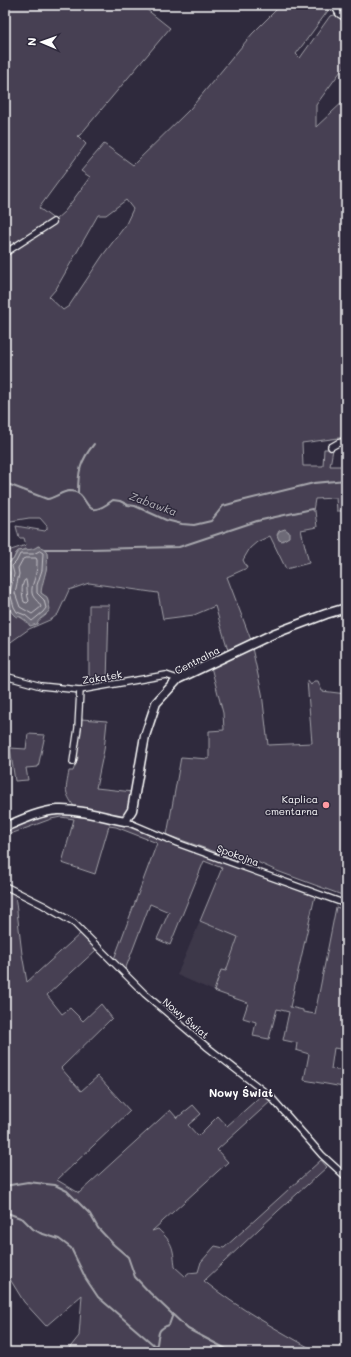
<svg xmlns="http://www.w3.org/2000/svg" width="351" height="1357" viewBox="0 0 351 1357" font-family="Mali,sans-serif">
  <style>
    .built { fill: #3c3749 }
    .green { fill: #464152; stroke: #a2a0a8; fill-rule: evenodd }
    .water { fill: #6d6a77; stroke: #a7a6ad }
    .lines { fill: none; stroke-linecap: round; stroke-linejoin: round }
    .shore { stroke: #c5c3c9; stroke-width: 1 }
    .stream { stroke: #a7a6ad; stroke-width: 2 }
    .street-casing { stroke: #fff; stroke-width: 8 }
    .secondary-casing { stroke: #fff; stroke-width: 11 }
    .street { stroke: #2f2a3d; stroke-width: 5.5 }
    .secondary { stroke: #2f2a3d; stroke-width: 8 }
    .poi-dot { fill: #ff9aa2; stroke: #2f2a3d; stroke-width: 1.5 }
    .labels { text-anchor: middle; stroke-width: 3; stroke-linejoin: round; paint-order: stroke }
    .street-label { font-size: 10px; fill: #fff; stroke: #2f2a3d }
    .poi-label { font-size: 10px; fill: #fff; stroke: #2f2a3d; text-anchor: end }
    .water-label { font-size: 11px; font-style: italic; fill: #b6b4bb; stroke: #2f2a3d }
    .neighbourhood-label { font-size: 11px; font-weight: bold; fill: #fff; stroke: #2f2a3d }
  </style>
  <rect width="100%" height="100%" fill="#2f2a3d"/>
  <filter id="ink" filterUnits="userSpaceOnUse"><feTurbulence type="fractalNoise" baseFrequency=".025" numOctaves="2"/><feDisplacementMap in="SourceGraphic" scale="8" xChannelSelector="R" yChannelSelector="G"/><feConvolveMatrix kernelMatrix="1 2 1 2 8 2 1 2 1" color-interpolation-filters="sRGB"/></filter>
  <g filter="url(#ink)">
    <polygon class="built" points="200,921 238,937 225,972 221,970 214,991 177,975"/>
    <g class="green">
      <path d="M 5,5 L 141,5 L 170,28 L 80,135 L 78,136 L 86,144 L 39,208 L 55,220 L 65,211 L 90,177 L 81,171 L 104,144 L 133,165 L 190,109 L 252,34 L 281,5 L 329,5 L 330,8 L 296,54 L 300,58 L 330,16 L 335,15 L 346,23 L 346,64 L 316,105 L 316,127 L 346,99 L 346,437 L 302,443 L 303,466 L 323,466 L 324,449 L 333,449 L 330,466 L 346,466 L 346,511 L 337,511 L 336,498 L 315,499 L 313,511 L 315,511 L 317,527 L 301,530 L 309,563 L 286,569 L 270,536 L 257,542 L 250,548 L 243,560 L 247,568 L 227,577 L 251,640 L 228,650 L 215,606 L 194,615 L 163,619 L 158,593 L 89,583 L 69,590 L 58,614 L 52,619 L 29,629 L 8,644 L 5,657 L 5,552 L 26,545 L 24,538 L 19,538 L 16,526 L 45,531 L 47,529 L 47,526 L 40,518 L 29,518 L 5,522 ZM 126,200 L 133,209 L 125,226 L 103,255 L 69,306 L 63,310 L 49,297 L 56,289 L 98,215 L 106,215 ZM 39,546 L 47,553 L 46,570 L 41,586 L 41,593 C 51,601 48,603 46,615 C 44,617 41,619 38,620 C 35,622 27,621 23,619 C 5,608 3,593 10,573 L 9,570 L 10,561 L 13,560 L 16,553 L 25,549 L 32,550 Z"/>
      <polygon points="89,605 109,605 107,683 89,686"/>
      <polygon points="252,648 262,693 268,745 312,743 307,680 311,685 314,681 318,681 322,691 346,694 346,901 341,899 342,895 277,871 246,857 244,862 167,835 181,757 209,759 209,731 224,730 223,713 211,667"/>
      <path d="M 81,719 L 107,721 L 104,750 L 96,788 L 133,792 C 131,802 129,810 122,818 L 75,808 C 63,790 66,791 69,771 L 73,771 L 78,758 L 77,751 Z"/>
      <polygon points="28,734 45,735 38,767 26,768 28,780 15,781 10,748 26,749"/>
      <polygon points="56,813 78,815 121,824 193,852 315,896 290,1007 303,1010 303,1012 315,1014 336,907 346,910 346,1050 334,1048 331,1069 345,1071 346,1062 346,1072 345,1072 343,1087 304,1080 309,1054 296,1050 297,1043 283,1040 289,1012 277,1009 269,1039 253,1036 256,1022 243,1018 248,1003 214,991 221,970 226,971 238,937 200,921 222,868 204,861 170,945 157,939 169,912 150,904 125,970 114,959 157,843 116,827 109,826 95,874 62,863 74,819 61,817 51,819 5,836 5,832 22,824"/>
      <path d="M 5,890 L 15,894 L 22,954 L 27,982 L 81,933 L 97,949 L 47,995 L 62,1014 L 70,1008 L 83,1021 L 101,1004 L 112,1018 L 61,1068 L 81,1091 L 98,1076 L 130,1111 L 57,1180 L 79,1193 L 170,1110 L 177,1118 L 193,1105 L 201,1114 L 188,1125 L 198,1136 L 218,1116 L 227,1126 L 263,1094 L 271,1101 L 217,1150 L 228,1162 L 152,1231 L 158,1229 C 173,1243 173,1247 175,1267 L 186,1277 L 188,1273 L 198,1272 L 201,1262 L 215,1246 L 224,1248 L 321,1160 L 327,1167 L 278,1211 L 204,1281 C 239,1309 278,1330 317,1352 L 168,1352 L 163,1348 L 159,1352 L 68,1352 L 67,1351 L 79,1336 L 82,1295 L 46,1326 L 24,1302 L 5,1271 Z"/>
    </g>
    <g class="water">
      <polygon points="285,529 289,532 289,537 282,541 279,540 277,535 279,531"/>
      <path d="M 38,546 L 45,549 C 52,560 42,580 41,593 L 47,597 L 50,609 C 47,616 39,617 37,624 L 30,626 C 28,623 24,619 21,617 C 17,616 18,618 15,616 C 4,607 6,584 10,573 L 6,567 L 7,564 L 13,560 L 18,551 C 26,549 32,551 38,546 Z"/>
    </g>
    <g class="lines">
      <g class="shore">
        <polygon points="40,551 43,553 42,570 37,585 37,593 44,600 46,608 43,612 32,621 25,615 17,612 14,607 10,593 14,574 12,566 16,562 20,554 33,554"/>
        <path d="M 26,558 L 36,558 L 37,560 C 37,564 37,569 36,573 C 35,580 31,586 32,593 C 33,599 39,601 41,607 L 32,614 L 20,607 L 15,593 L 19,574 L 18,568 L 23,559 Z"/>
        <path d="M 26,580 C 28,587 26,594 29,601 L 27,603 L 24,602 C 22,595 21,587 24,581 Z"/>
      </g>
      <g class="stream">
        <path d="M 5,483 L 47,499 C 55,498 62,491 70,491 C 93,492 80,525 113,500 L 120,501 L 128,505 L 135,506 L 166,520 L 182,524 L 194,525 L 211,521 L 223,506 L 237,502 L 314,483 L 346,480"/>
        <path d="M 78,493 C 78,472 80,461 94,444"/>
        <polyline points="45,549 90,549 179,547 257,521 312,509"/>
        <polyline points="5,1186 16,1184 28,1182 55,1185 67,1191 90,1214 98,1228 114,1245 128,1257 135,1277 150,1293 188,1329 232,1352"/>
        <path d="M 5,1212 L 23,1219 L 33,1229 L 40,1233 L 59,1239 L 71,1248 L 86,1279 L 98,1297 L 155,1346 L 157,1344 C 159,1333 157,1329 169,1325 L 173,1314"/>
      </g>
      <defs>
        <g id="street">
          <polyline points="334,5 339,14 346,18"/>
          <polyline points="5,253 53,222"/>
          <polyline points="331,447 338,443 346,441"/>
          <polyline points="5,676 41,686 80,690 166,675 178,679"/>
          <polyline points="73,762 78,728 80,690"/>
          <polyline points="125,821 177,843 346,904"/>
          <polyline points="5,886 43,905 74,923 145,994 206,1046 271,1097 322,1155 346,1177"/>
        </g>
        <path id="secondary" d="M 5,827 C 21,820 40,811 58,810 C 80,809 103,817 125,821 L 132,810 L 145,736 L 156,703 L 178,679 L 273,634 L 326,614 L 346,608"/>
      </defs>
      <use href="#street" class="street-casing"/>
      <use href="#secondary" class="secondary-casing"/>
      <use href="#street" class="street"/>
      <use href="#secondary" class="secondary"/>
    </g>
  </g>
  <circle class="poi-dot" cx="326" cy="805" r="4"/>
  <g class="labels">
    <g class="street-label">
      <text transform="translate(197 660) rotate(-27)" y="4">Centralna</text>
      <text transform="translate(102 677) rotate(-9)" y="4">Zakątek</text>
      <text transform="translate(238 855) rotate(20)" y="4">Spokojna</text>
      <text transform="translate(186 1018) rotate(40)" y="4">Nowy Świat</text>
    </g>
    <g class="poi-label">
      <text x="318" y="803">Kaplica<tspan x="318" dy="12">cmentarna</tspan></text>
    </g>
    <g class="water-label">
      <text transform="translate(153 504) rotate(20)" y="4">Zabawka</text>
    </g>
    <g class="neighbourhood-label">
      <text x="241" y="1097">Nowy Świat</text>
    </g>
  </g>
  <rect width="351" height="1357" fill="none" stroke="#2f2a3d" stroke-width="20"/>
  <rect x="10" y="10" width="331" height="1337" fill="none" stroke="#fff" stroke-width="1.5" filter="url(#ink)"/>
  <g transform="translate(42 42) rotate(272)" stroke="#2f2a3d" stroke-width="3" paint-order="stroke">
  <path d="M0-3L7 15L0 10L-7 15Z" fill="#ffffff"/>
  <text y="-6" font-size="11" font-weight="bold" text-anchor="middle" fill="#ffffff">N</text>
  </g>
</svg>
